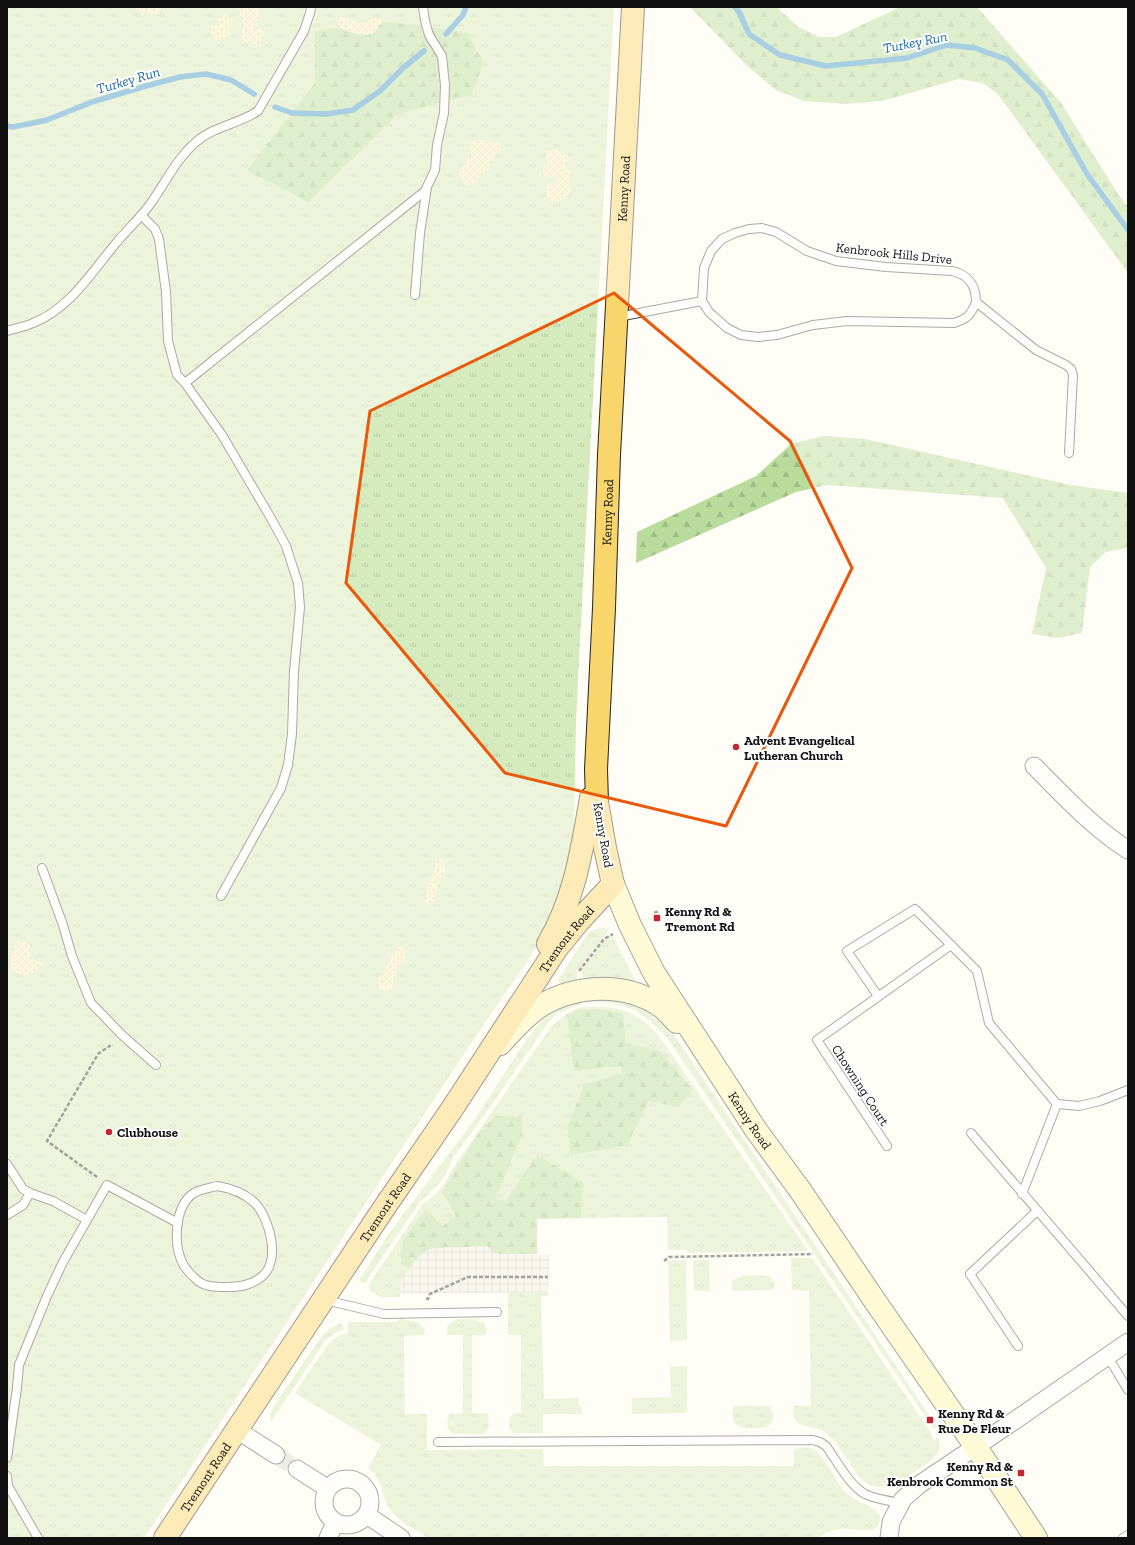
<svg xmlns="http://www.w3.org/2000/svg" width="1135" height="1545" viewBox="0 0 1135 1545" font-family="'Zilla Slab',serif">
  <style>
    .grass { fill: url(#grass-tufts) }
    .forest { fill: url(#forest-firs) }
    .sand { fill: url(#sand-dots) }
    .plaza { fill: url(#plaza-grid) }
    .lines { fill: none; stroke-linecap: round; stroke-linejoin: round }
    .stream { stroke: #3f96cf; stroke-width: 5.5 }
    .street-tunnel { stroke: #dbdad3; stroke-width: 17; stroke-dasharray: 17 8; stroke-linecap: butt }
    .lane-casing { stroke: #444; stroke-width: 10 }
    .street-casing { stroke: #444; stroke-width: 19 }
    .secondary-casing { stroke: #333; stroke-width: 24 }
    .primary-casing { stroke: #222; stroke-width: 24 }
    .path { stroke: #333; stroke-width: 2.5; stroke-dasharray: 4 2; stroke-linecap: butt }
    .lane { stroke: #fff; stroke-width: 8 }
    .street { stroke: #fff; stroke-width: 17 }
    .secondary { stroke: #fff6b0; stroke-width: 22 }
    .primary { stroke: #f9d66b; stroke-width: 22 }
    .marked { fill: none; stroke: #e8590c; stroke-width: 3; stroke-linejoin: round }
    .poi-dot { fill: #c4262e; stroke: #fff; stroke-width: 1.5 }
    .labels { text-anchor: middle; stroke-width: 4; stroke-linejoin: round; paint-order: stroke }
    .street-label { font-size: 13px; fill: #111; stroke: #fff }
    .poi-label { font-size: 13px; font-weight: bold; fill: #111; stroke: #fff; text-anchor: start }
    .water-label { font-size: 14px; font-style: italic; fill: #1768a6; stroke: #fff }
  </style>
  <defs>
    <pattern id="grass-tufts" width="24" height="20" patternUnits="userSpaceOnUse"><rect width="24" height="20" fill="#d5ebbd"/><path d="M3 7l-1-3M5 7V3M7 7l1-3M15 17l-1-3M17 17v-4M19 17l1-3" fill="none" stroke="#b6c8a1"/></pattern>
    <pattern id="forest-firs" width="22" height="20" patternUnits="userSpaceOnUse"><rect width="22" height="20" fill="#b9dc9c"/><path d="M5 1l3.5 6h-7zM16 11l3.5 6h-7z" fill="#9ebc85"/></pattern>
    <pattern id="sand-dots" width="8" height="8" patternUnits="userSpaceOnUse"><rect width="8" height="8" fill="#fbeec1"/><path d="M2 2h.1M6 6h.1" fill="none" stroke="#d6cba5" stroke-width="1.8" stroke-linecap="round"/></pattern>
    <pattern id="plaza-grid" width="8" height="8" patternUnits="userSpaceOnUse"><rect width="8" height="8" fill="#f1ede2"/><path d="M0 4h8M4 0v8" fill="none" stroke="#cecac1"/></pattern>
  </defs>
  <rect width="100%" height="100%" fill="#fffdf5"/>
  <g class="grass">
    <polygon points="7,7 614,7 580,640 576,722 574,838 571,861 547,930 529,959 484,1024 144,1538 7,1538"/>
    <polygon points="600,928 605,928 609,931 577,970 577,980 562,985 560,984 558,980 589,932"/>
    <polygon points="613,936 635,980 632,982 583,979 581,971 604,941"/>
    <path d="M 586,997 L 610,997 L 641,1007 L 663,1023 L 672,1032 L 937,1427 L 934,1429 L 667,1038 C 644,1011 623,1000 586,1002 Z"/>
    <polygon points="580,998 581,1004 558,1013 548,1023 486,1113 453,1158 446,1174 440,1183 420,1202 365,1283 359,1281 387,1236 477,1116 520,1049 535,1029 546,1015"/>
    <path d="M 582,1007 C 617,1006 630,1008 656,1032 L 808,1251 L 687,1253 L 687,1250 L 668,1250 L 667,1217 L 537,1219 L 537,1254 L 496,1253 L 400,1285 L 400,1297 L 381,1297 L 370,1291 L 369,1284 L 423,1204 L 435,1195 L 444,1184 L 457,1162 L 551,1027 C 560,1018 570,1010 582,1007 Z"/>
    <path d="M 791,1258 L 812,1258 L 930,1431 L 933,1440 L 939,1438 C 942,1452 935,1458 925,1465 C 909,1476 882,1497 864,1481 C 856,1474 850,1463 844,1454 C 838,1447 834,1438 826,1433 C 814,1423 788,1432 794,1406 L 811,1406 L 809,1291 L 792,1290 Z"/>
    <polygon points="686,1260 687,1340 670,1341 668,1261"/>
    <polygon points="693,1260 709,1260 710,1291 694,1291"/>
    <polygon points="744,1275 769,1276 774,1281 775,1287 772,1290 733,1291 731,1289 733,1280"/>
    <path d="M 508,1292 L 548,1292 L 548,1295 L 541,1296 L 544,1399 L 578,1398 L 579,1407 L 582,1407 L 582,1414 L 543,1414 L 543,1433 L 515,1433 C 508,1430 508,1424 510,1417 L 515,1413 L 521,1413 L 521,1335 L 509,1335 L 508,1332 Z"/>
    <path d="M 401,1319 L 418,1322 L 425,1329 L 424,1335 L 404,1336 L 405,1414 L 427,1414 L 427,1450 L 543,1449 L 544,1466 L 794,1466 L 794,1449 C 801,1448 810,1446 815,1450 C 826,1457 836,1483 847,1494 C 855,1501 876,1508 878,1513 C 881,1517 880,1523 877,1527 C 871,1533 850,1528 841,1529 C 833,1530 825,1533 818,1538 L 428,1538 C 414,1529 398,1522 389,1508 C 380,1493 384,1480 368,1468 L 381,1445 L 295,1393 L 328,1344 L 337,1337 L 348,1333 L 348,1322 L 395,1322 Z"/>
    <path d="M 460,1319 C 469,1320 480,1317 485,1326 C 487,1330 487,1332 485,1335 L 472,1335 L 472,1413 L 488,1413 L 489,1428 L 483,1434 L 454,1434 L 449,1431 L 447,1423 L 449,1414 L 463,1413 L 463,1335 L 448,1335 C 444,1327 451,1320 460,1319 Z"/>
    <polygon points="341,1323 344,1329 334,1334 325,1341 271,1422 270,1414 273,1407 321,1337 329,1329"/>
    <polygon points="687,1366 687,1413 632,1414 632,1398 671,1397 670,1367"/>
    <path d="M 736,1406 L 769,1406 C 774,1412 776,1421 768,1426 C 764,1429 757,1428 752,1428 C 738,1428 730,1424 733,1407 Z"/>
  </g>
  <g class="forest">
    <polygon points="690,7 777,7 797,26 819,37 836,37 900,7 977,7 1061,103 1118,194 1128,207 1128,273 997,93 982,83 959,79 882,101 846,104 804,101 776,90 747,66"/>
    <polygon points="388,22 467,32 484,63 471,95 398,114 308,202 247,170 315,83 315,31"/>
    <polygon points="823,436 865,439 1071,485 1128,493 1128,548 1106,552 1090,567 1082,633 1059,638 1032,634 1046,568 1003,498 828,485 796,492 636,563 637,532 756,476 791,444"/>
    <polygon points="596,1009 623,1013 626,1043 661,1052 693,1090 677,1107 649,1101 627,1145 571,1155 567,1126 585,1084 622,1074 621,1066 574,1071 567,1015 578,1010"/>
    <polygon points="495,1116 522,1117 522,1135 495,1199 506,1201 537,1155 583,1182 581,1218 537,1219 537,1254 500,1254 492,1252 419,1256 409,1269 401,1263 403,1240 426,1210 443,1226 456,1216 442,1192 478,1134"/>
  </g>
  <g class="sand">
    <path d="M 129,7 L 163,7 L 160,12 C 148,17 140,8 129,7 Z"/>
    <path d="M 241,7 L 257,8 L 260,16 L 256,22 L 254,29 L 257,30 L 261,27 L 264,33 C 262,46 249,48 241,39 C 240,34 243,31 243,26 C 244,19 240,14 239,9 Z"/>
    <polygon points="225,14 233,21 230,35 223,39 217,40 212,35 211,27 213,25 219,26 219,23 217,20"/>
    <path d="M 340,17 L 345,17 L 362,24 L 374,18 L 380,18 L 382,22 L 375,32 C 372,33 369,35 366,35 C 357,35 343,31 338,25 Z"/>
    <path d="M 485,140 L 498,143 L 501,146 L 500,153 C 491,154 491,162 489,169 L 485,173 L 481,173 C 478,180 475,186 466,185 L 459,175 L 461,168 L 467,163 L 468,158 L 472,156 L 473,151 L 470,149 L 470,145 L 473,141 Z"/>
    <path d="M 556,149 L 567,155 L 569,158 L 568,162 L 565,162 C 564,167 566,168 570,171 C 572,178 568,184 571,191 C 569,196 565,196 563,200 L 552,203 C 547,197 545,192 546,185 L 555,183 L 557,181 L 557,177 L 553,176 L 547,179 C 540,172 544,169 545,161 C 546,157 545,155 546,151 Z"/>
    <polygon points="441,859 444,860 446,869 441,876 435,899 432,903 427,904 424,902 425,896 436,862"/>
    <path d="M 18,941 L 27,942 L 30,947 L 30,956 L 36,961 L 43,961 C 42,968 29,977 22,975 C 17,974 14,970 11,967 C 10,961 14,945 18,941 Z"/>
    <path d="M 399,946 L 403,947 C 410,958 397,966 394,976 C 393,981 393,985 391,989 L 386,991 L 382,991 L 379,987 L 378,979 Z"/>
  </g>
  <polygon class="plaza" points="487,1246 492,1252 500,1254 549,1255 548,1292 400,1294 400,1285 404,1276 419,1256 426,1251 433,1248 439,1248"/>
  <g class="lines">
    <g class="stream">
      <polyline points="735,7 739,12 749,34 780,55 826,66 907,58 947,45 975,48 1008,60 1042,94 1087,174 1128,230"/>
      <polyline points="446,34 463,15 466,7"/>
      <polyline points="275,107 292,113 327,114 353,110 380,91 403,68 424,51"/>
      <polyline points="7,126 13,127 47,120 92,102 146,86 180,77 206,74 231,80 254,94"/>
    </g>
    <polyline class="street-tunnel" points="276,1455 297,1469"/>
    <defs>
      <g id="lane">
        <polyline points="141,215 155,229 159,239 166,292 168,341 177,375 185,383 222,435 272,520 286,546 298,583 300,607 294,671 292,734 288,765 281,788 221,896"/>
        <polyline points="415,295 420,233 427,187"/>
        <path d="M 976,302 C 971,315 967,319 954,323 L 847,321 L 813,325 L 777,335 L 758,337 L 741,335 L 727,328 L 709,312 L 702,301 L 704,268 L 711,251 L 722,239 L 735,233 L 749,229 L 762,228 L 776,232 L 807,251 L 836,261 L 886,267 L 952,271 C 969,275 976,285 976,302 L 1036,350 L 1066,365 L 1071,369 L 1073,375 L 1069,453"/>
        <polyline points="618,317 702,301"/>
        <path d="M 7,331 C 16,328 25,327 33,323 C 70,309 93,270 117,242 C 128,229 141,217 151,203 C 165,183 177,158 196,142 C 214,126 239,124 258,111 L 304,31 L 310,13 L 311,7"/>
        <polyline points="185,383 425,191 435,170 437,145 444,113 445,85 442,56 429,35 425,21 423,7"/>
        <polyline points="42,868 63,925 72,956 91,1003 122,1035 156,1065"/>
        <polyline points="878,996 847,951 915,909 977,971 989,1023 1057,1104 1079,1106 1100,1101 1128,1090"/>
        <polyline points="971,1133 1128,1316"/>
        <polyline points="887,1146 817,1040 951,945"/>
        <polyline points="7,1164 23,1189 30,1193 53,1201 87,1220"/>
        <path d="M 217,1186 C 231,1188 244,1193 255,1203 C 270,1219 282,1263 260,1278 C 249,1286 239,1287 226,1287 C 216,1287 204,1287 197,1280 C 192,1276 186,1269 183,1264 C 173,1245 174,1206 194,1193 C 201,1189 209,1188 217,1186 Z"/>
        <polyline points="1022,1194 1057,1104"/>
        <polyline points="7,1215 23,1205 30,1193"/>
        <polyline points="325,1300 384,1314 497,1312"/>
        <polyline points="1018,1346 970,1274 1037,1211"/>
        <polyline points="1108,1357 1128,1390"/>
        <path d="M 438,1442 L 813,1440 L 820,1442 L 826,1446 C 837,1461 849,1485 865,1494 C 875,1499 889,1501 901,1503"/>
        <polyline points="7,1458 17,1388 19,1365 47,1296 63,1262 107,1185 178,1223"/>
        <polyline points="7,1476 8,1486 38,1538"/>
        <polyline points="1123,1538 1128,1535"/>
      </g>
      <g id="street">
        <path d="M 1034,766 C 1064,796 1092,827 1128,850"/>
        <polyline points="237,1430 276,1455"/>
        <polyline points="297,1469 327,1488"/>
        <circle cx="347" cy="1502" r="23"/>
        <polyline points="367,1515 401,1538"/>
        <polyline points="328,1538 335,1523"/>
        <polyline points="889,1538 891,1522 903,1499 920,1484 1011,1423 1128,1342"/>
      </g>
      <g id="secondary">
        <path id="s1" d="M 613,884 L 630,925 L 654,973 L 756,1130 L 800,1190 L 877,1304 L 976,1447 L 1036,1538"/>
        <path d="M 500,1044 C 512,1031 525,1016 540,1006 C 577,984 626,982 662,1007 C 667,1011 672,1017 677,1022"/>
      </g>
      <g id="primary">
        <path d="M 548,944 C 575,898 582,849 591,798"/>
        <path id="s2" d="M 165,1538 L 382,1211 L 452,1109 L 557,948 L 578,922 L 613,884 L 605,848 L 597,802 L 596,769 L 604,608 L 609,455 L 633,7"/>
      </g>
    </defs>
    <use href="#lane" class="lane-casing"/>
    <use href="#street" class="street-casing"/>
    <use href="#secondary" class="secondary-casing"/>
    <use href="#primary" class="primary-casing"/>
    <g class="path">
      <polyline points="654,913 659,911"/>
      <polyline points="579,971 604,939 613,934"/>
      <polyline points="97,1177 47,1141 98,1054 111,1045 113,1045"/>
      <polyline points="664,1261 669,1257 813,1254"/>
      <polyline points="426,1299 428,1299 430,1294 468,1277 548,1277"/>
    </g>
    <use href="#lane" class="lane"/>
    <use href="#street" class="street"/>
    <use href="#secondary" class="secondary"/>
    <use href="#primary" class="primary"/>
  </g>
  <path d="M0 0H1135V1545H0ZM 614,293 L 790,441 L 852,568 L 726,826 L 505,773 L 346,583 L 370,411 Z" fill="#fffdf5" fill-opacity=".55" fill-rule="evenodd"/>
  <path class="marked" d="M 614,293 L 790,441 L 852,568 L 726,826 L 505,773 L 346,583 L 370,411 Z"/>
  <g class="poi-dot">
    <circle cx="736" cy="747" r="4"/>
    <rect x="653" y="914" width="8" height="8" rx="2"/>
    <circle cx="109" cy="1132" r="4"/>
    <rect x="926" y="1416" width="8" height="8" rx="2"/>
    <rect x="1017" y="1469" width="8" height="8" rx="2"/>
  </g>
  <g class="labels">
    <g class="street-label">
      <text dy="5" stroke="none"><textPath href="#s2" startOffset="1491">Kenny Road</textPath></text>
      <text transform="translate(894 253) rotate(6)" y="5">Kenbrook Hills Drive</text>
      <text dy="5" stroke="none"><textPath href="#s2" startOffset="1167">Kenny Road</textPath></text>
      <text transform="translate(604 835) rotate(80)" y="5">Kenny Road</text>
      <text dy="5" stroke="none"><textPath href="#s2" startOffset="721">Tremont Road</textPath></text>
      <text transform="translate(861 1085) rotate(57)" y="5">Chowning Court</text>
      <text dy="5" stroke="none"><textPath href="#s1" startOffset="274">Kenny Road</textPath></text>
      <text dy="5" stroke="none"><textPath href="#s2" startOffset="397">Tremont Road</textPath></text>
      <text dy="5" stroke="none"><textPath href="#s2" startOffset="73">Tremont Road</textPath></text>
    </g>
    <g class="poi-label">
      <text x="744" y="745">Advent Evangelical<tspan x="744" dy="15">Lutheran Church</tspan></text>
      <text x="665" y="916">Kenny Rd &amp;<tspan x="665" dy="15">Tremont Rd</tspan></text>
      <text x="117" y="1137">Clubhouse</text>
      <text x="938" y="1418">Kenny Rd &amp;<tspan x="938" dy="15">Rue De Fleur</tspan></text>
      <text x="1013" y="1471" text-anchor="end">Kenny Rd &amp;<tspan x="1013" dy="15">Kenbrook Common St</tspan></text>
    </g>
    <g class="water-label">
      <text transform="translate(915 42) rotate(-11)" y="5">Turkey Run</text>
      <text transform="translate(128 80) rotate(-16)" y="5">Turkey Run</text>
    </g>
  </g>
  <rect width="1135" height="1545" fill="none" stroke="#111111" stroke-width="16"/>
</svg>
